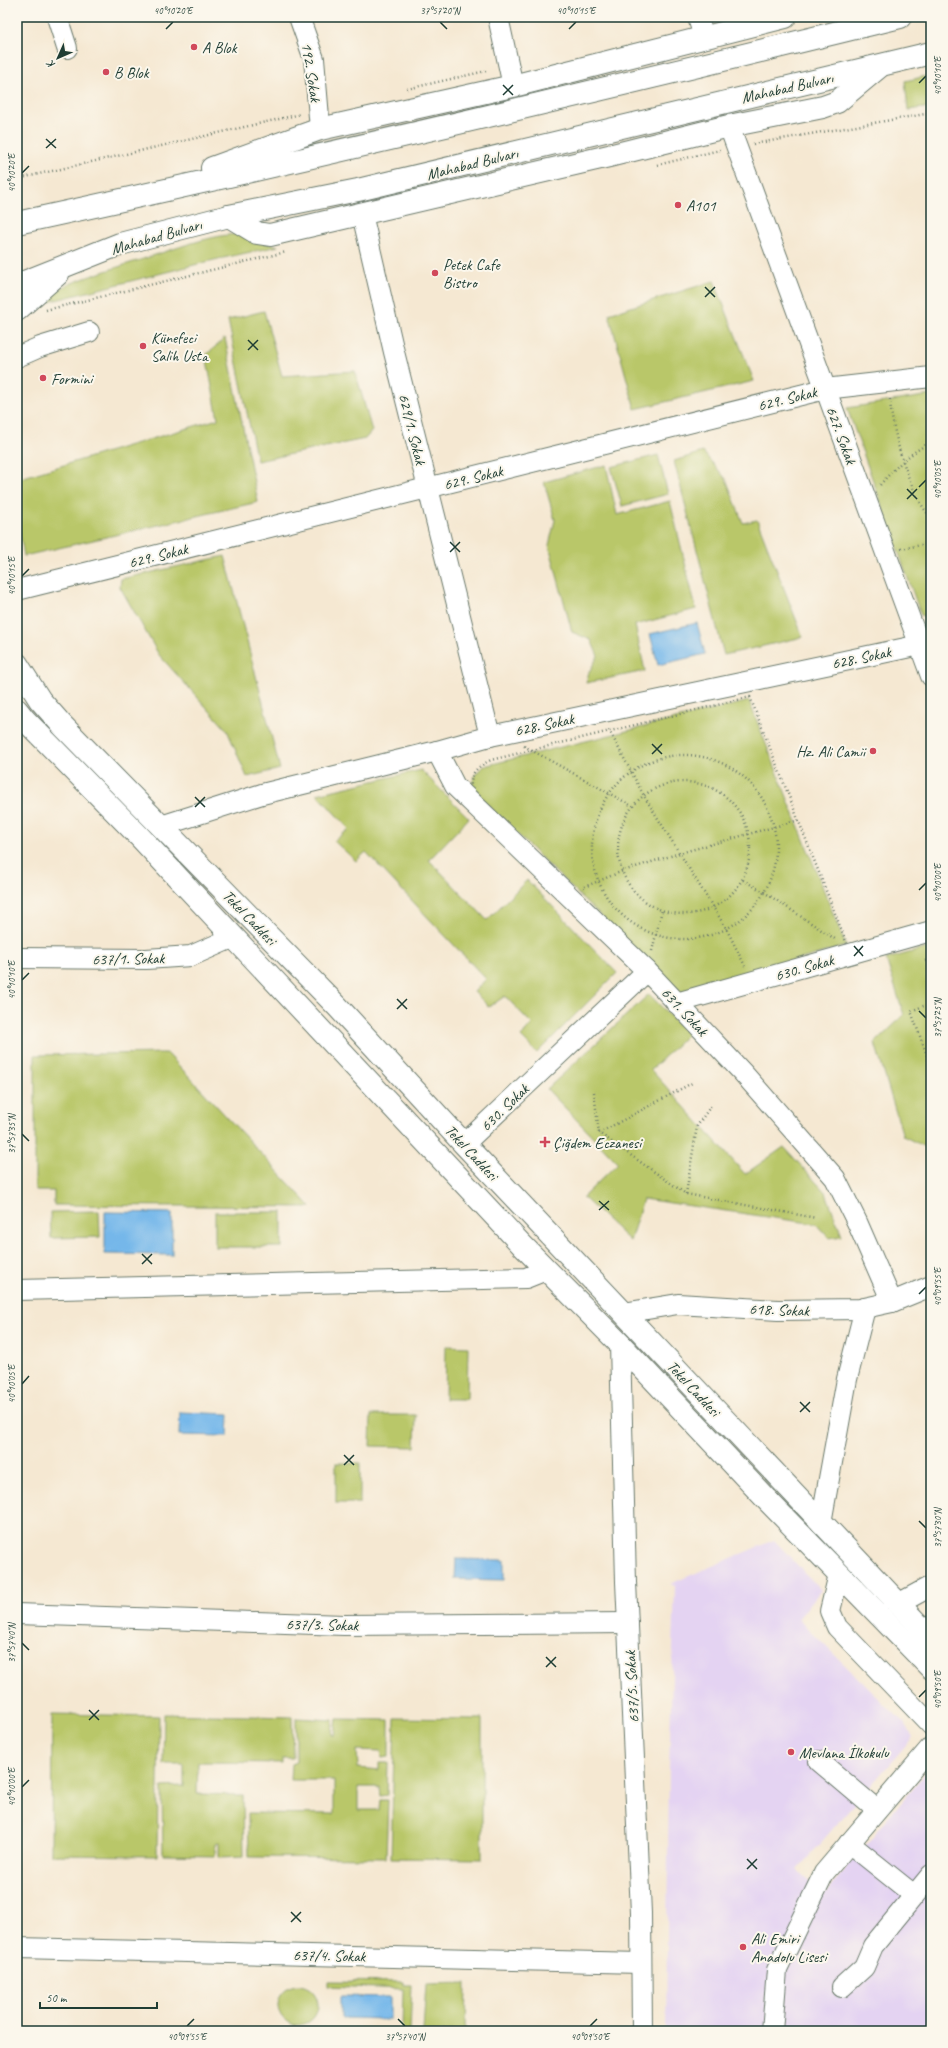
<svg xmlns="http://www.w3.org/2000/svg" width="948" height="2048" viewBox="0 0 948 2048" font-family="Caveat,sans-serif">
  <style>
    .built { fill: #e4d3f2 }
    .green { fill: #b9c769; stroke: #6c824e }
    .water { fill: #75b7ea; stroke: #4a7a8f }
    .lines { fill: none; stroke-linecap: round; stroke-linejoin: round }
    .minor-casing { stroke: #6a796b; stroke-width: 22 }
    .major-casing { stroke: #6a796b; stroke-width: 24 }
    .path { stroke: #6a796b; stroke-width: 2.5; stroke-dasharray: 1 3; stroke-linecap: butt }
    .minor { stroke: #fff; stroke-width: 20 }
    .major { stroke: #fff; stroke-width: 22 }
    .ticks { fill: none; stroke: #1f3d34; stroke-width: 1.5 }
    .poi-dot { fill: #d1495b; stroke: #fbf7ec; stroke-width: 1.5 }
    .labels { text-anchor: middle; stroke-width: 4; stroke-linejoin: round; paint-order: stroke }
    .poi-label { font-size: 16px; fill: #1f3d34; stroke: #fbf7ec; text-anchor: start }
    .street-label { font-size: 16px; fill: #1f3d34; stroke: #fbf7ec }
    .neatline { fill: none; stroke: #1f3d34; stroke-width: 1.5 }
    .ticks-label { font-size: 10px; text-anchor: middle; fill: #1f3d34 }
  </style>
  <rect width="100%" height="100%" fill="#fbf7ec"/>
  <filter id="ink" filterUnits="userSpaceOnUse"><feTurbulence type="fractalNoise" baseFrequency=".025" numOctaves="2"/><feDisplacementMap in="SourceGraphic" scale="8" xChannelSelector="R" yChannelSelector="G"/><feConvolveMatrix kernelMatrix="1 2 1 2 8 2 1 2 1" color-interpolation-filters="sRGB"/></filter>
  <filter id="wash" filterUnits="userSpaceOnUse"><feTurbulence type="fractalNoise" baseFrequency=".012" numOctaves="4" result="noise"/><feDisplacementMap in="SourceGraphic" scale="16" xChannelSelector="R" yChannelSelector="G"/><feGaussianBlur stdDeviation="0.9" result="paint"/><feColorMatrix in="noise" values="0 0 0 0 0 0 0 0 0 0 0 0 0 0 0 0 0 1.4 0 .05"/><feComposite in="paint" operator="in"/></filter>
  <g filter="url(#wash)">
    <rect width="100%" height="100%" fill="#f5e8d2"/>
    <polygon class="built" points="774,1540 821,1590 798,1619 904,1723 913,1737 797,1870 824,1895 931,1766 931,2022 923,2031 666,2031 669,1767 675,1586 670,1584"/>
    <g class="green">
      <polygon points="931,75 931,107 908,110 905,81"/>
      <path d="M 235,234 L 278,246 L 214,260 L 28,307 C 63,281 108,271 149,257 C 177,248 205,237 235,234 Z"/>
      <polygon points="714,281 754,381 635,409 609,314"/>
      <polygon points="264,311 282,376 355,371 372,431 365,439 257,461 228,320"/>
      <polygon points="225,338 258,502 24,556 17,517 17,479 218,419 206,355"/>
      <polygon points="931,395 931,619 930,619 921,615 847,408"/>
      <polygon points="703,452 726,479 743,523 757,520 803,637 724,655 674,461"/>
      <polygon points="658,455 668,494 622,506 611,467"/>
      <polygon points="606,465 617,515 670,501 696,609 635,625 645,671 586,683 589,672 598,656 591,640 572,632 549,545 555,520 544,482"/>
      <polygon points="225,556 280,769 247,777 227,730 159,655 120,587 121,579"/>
      <polygon points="749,701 846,946 680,994 470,788 476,773 484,766"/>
      <polygon points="421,770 469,818 429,860 487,920 527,880 617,973 537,1053 521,1037 532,1024 505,996 489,1007 474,992 486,979 366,852 356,861 334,841 349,829 317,794"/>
      <polygon points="931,947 931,1143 923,1146 903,1136 875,1043 904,1015 886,959"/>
      <polygon points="649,994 688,1034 651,1070 745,1174 784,1147 826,1193 842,1236 829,1238 816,1224 643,1199 630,1241 583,1197 618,1163 547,1089"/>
      <polygon points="167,1053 311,1207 54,1205 54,1191 35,1191 35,1055"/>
      <polygon points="99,1211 100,1237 51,1238 50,1212"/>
      <rect x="215" y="1212" width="67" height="35"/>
      <polygon points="446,1346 468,1347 467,1399 445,1399"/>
      <polygon points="371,1415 416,1415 415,1447 370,1446"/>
      <rect x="336" y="1463" width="24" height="40"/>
      <polygon points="52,1714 159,1716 157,1856 51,1855"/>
      <polygon points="164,1714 292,1717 293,1758 282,1758 282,1763 198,1762 197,1794 243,1795 244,1856 219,1857 219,1842 215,1843 215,1856 163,1855 162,1787 184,1786 184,1764 163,1764"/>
      <polygon points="296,1718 333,1720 332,1735 335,1735 337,1719 389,1720 389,1757 382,1758 381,1751 357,1750 358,1768 379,1770 379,1763 388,1763 387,1795 380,1796 379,1787 358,1787 358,1810 379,1810 380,1800 388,1800 386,1858 249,1857 248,1813 334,1814 334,1780 290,1780 291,1764 296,1762"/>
      <polygon points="395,1718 482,1719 482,1859 391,1858"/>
      <polygon points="328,1981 403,1982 403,1985 412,1985 410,2031 402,2031 403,1989 328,1986"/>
      <polygon points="466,1983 465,2031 423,2031 426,1984"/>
      <circle cx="298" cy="2005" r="20"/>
    </g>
    <g class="water">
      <polygon points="697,623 705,654 658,665 650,634"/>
      <polygon points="105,1212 172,1213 172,1255 105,1254"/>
      <polygon points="180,1412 229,1414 228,1436 179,1435"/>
      <polygon points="456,1559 504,1560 504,1580 455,1579"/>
      <polygon points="341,1996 390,1997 390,2019 341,2018"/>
    </g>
  </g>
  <g filter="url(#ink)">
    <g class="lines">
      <defs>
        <g id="minor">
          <polyline points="57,17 67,48"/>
          <polyline points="299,17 314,59 320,129"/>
          <polyline points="498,17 513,86"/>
          <polyline points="698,17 704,38"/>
          <polyline points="729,126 931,676"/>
          <polyline points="362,214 394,352 490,736"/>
          <polyline points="17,357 40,347 89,332"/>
          <polyline points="17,590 825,389 931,377"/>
          <polyline points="437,751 455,786 647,971 743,1073 835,1178 857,1222 892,1302"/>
          <polyline points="161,826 262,794 437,751 490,736 920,645 931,640"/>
          <polyline points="17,958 146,959 191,956 234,937"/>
          <polyline points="676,1003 931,931"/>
          <polyline points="464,1144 647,971"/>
          <polyline points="17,1290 526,1278 546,1270"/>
          <polyline points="623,1313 678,1304 778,1310 860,1309 892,1302 931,1286"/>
          <polyline points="620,1344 626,1582 641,1913 642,2031"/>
          <polyline points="821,1523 847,1379 865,1308"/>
          <polyline points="839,1574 830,1611 837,1627 931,1725"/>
          <polyline points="898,1604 931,1586"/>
          <polyline points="17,1614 344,1625 628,1623"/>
          <polyline points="819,1761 877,1810"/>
          <polyline points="849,1843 914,1895"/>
          <polyline points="17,1948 641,1963"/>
          <polyline points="842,1987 864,1967 873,1946 931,1875"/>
          <polyline points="772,2031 777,1970 824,1873 931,1747"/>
        </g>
        <g id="major">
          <polyline points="212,168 320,129 513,86 785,17"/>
          <polyline points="229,216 257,233 270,235 609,156 729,126 823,107 837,102 879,67"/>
          <path d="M 17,223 C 312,159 606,89 900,17"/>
          <polyline points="17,285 120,244 229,216 358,190 931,53"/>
          <polyline points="17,310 58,274"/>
          <polyline points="17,664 40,700 63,726 337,1006 464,1144 931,1638"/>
          <polyline points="17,710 25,720 139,836 522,1245 620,1344 767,1500 931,1668"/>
        </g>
      </defs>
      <use href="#minor" class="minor-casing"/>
      <use href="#major" class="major-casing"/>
      <g class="path">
        <polyline points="407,89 486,71"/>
        <polyline points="753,144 931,113"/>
        <polyline points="657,165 720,150"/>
        <polyline points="17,179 301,114"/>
        <polyline points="46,310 286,252"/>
        <path d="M 890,399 C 891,428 910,497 931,517"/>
        <path d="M 880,485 C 896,466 909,454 931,442"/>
        <polyline points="901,549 931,543"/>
        <path d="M 750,697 L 849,949 L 677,997 L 648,966 L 471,794 C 470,774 473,769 491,760 Z"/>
        <polyline points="609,730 644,796 726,928 745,966"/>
        <polyline points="524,746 632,806"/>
        <circle cx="684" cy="847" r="92"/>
        <circle cx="684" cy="848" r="66"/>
        <polyline points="743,880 764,892 835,939"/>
        <polyline points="584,887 623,871 680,853 799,820"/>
        <polyline points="652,951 662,910"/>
        <polyline points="925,961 931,959"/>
        <polyline points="931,1003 911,1011 931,1067"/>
        <polyline points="594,1092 599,1133 686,1194 816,1218"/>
        <polyline points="599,1133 692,1083"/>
        <polyline points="686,1194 697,1126 712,1104"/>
      </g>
      <use href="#minor" class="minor"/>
      <use href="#major" class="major"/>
    </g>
  </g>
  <path class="ticks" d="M 440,22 L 447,29M 166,29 L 173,22M 569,29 L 576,22M 919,83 L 926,76M 503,85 L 513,95M 503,95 L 513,85M 46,139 L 56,148M 46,148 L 56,139M 22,173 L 29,166M 705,287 L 715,297M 705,297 L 715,287M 248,340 L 258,350M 248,350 L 258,340M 919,487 L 926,480M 907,489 L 917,499M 907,499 L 917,489M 450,542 L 460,552M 450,552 L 460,542M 22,576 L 29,569M 652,744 L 662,754M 652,754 L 662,744M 195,797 L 205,807M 195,807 L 205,797M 919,890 L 926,883M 854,946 L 863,956M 854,956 L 863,946M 22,980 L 29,973M 397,999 L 407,1009M 397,1009 L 407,999M 919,1011 L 926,1018M 22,1134 L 29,1141M 599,1201 L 609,1210M 599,1210 L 609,1201M 142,1254 L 152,1264M 142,1264 L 152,1254M 919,1294 L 926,1287M 22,1384 L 29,1376M 800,1402 L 810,1412M 800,1412 L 810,1402M 344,1455 L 354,1465M 344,1465 L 354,1455M 919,1521 L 926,1528M 22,1643 L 29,1650M 546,1657 L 556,1667M 546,1667 L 556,1657M 919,1697 L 926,1690M 89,1710 L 99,1720M 89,1720 L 99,1710M 22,1787 L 29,1780M 747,1859 L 757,1869M 747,1869 L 757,1859M 291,1912 L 301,1922M 291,1922 L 301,1912M 398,2019 L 405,2026M 187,2026 L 194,2019M 590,2026 L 597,2019"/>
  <g class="poi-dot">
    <circle cx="194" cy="47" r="4"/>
    <circle cx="106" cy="72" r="4"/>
    <circle cx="678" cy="205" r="4"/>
    <circle cx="435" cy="273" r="4"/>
    <circle cx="143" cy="346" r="4"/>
    <circle cx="43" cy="378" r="4"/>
    <circle cx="873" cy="751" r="4"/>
    <path d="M543 1136h4v4h4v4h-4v4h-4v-4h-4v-4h4z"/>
    <circle cx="791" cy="1752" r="4"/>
    <circle cx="743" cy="1947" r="4"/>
  </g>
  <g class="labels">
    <g class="poi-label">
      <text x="202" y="53">A Blok</text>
      <text x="114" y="78">B Blok</text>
      <text x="686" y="211">A101</text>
      <text x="443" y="270">Petek Cafe<tspan x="443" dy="18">Bistro</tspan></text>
      <text x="151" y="343">Künefeci<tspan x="151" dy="18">Salih Usta</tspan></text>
      <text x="51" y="384">Formini</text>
      <text x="865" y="757" text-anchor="end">Hz. Ali Camii</text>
      <text x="553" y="1148">Çiğdem Eczanesi</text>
      <text x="799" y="1758">Mevlana İlkokulu</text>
      <text x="751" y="1944">Ali Emiri<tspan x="751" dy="18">Anadolu Lisesi</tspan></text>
    </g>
    <g class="street-label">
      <text transform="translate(312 72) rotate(81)" y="6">192. Sokak</text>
      <text transform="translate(787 87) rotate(-13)" y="6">Mahabad Bulvarı</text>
      <text transform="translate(472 163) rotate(-14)" y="6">Mahabad Bulvarı</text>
      <text transform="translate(156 236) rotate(-16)" y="6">Mahabad Bulvarı</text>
      <text transform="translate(787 398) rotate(-14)" y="6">629. Sokak</text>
      <text transform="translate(413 429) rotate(76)" y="6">629/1. Sokak</text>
      <text transform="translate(842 435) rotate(70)" y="6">627. Sokak</text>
      <text transform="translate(473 477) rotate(-14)" y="6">629. Sokak</text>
      <text transform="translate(158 555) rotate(-14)" y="6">629. Sokak</text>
      <text transform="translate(861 657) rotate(-12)" y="6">628. Sokak</text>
      <text transform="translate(544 724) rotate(-12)" y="6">628. Sokak</text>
      <text transform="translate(250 917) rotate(46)" y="6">Tekel Caddesi</text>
      <text transform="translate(128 958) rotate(-1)" y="6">637/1. Sokak</text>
      <text transform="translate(804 967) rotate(-16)" y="6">630. Sokak</text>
      <text transform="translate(685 1011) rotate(47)" y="6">631. Sokak</text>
      <text transform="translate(504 1107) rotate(-44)" y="6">630. Sokak</text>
      <text transform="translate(472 1152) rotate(47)" y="6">Tekel Caddesi</text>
      <text transform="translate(779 1309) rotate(2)" y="6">618. Sokak</text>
      <text transform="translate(694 1388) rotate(47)" y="6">Tekel Caddesi</text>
      <text transform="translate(322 1624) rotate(1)" y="6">637/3. Sokak</text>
      <text transform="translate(631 1687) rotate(-93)" y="6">637/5. Sokak</text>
      <text transform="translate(329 1955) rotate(1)" y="6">637/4. Sokak</text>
    </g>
  </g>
  <rect width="948" height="2048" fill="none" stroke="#fbf7ec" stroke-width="44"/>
  <g transform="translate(58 58) rotate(225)" stroke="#fbf7ec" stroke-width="3" paint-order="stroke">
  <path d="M0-3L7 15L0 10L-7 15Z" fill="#1f3d34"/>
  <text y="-6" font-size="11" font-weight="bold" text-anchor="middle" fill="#1f3d34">K</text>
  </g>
  <path d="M40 2002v6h117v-6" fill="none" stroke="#1f3d34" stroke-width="2"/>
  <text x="46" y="2002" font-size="12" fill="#1f3d34" stroke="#fbf7ec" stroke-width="3" paint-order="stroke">50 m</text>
  <rect x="22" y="22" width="904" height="2004" class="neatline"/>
  <g class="ticks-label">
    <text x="173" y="14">40°10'20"E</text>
    <text x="440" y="14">37°57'20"N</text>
    <text x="576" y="14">40°10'15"E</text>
    <text transform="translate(937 76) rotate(-90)" y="4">40°10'10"E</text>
    <text transform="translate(11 173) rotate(-90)" y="4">40°10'20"E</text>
    <text transform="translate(937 480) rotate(-90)" y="4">40°10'05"E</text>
    <text transform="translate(11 576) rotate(-90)" y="4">40°10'15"E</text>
    <text transform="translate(937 883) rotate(-90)" y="4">40°10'00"E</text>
    <text transform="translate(11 980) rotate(-90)" y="4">40°10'10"E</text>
    <text transform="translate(937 1018) rotate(-90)" y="4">37°57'25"N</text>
    <text transform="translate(11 1134) rotate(-90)" y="4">37°57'35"N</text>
    <text transform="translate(937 1287) rotate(-90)" y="4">40°09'55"E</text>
    <text transform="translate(11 1384) rotate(-90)" y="4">40°10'05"E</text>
    <text transform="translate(937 1528) rotate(-90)" y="4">37°57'30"N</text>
    <text transform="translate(11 1643) rotate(-90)" y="4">37°57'40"N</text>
    <text transform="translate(937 1690) rotate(-90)" y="4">40°09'50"E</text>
    <text transform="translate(11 1787) rotate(-90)" y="4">40°10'00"E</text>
    <text x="187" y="2040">40°09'55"E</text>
    <text x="405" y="2040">37°57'40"N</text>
    <text x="590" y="2040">40°09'50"E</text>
  </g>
</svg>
